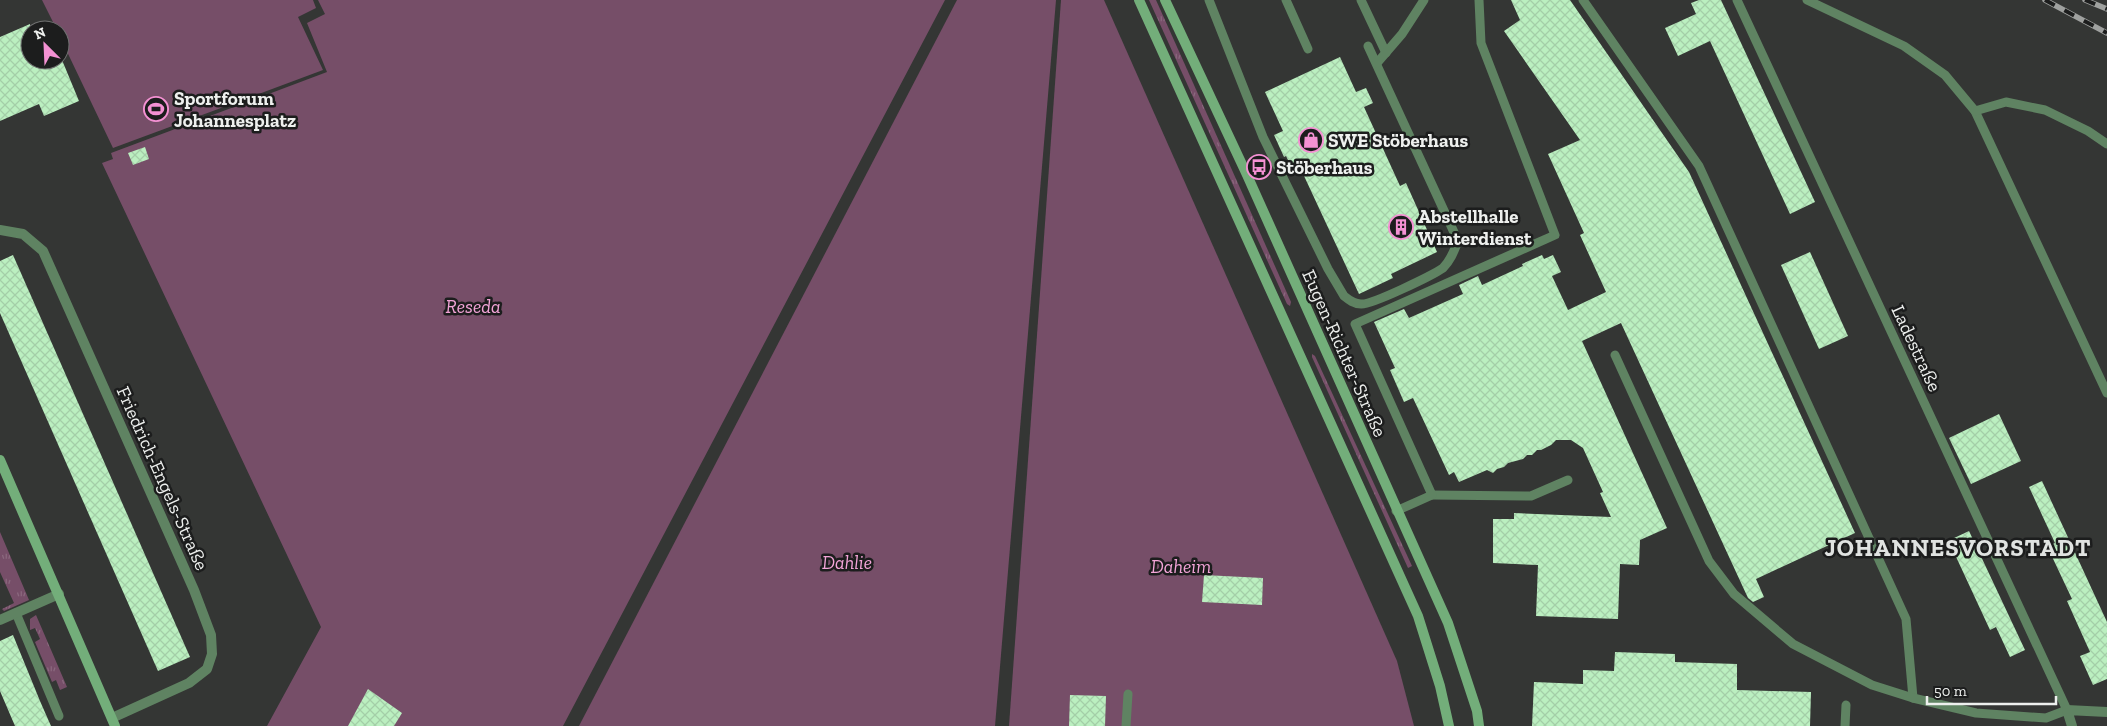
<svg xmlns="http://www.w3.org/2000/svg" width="2107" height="726" viewBox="0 0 2107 726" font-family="'Zilla Slab',serif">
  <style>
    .grass { fill: url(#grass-tufts) }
    .garden { fill: #764e68 }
    .building { fill: url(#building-cross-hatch) }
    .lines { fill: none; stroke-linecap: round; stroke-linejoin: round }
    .lane { stroke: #5f8362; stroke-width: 9 }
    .street { stroke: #5f8362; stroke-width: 10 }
    .secondary { stroke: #73ae7a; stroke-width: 10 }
    .rail-casing { stroke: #9fa19f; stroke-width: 5.5 }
    .rail { stroke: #1c1d1d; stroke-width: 4; stroke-dasharray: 11; stroke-linecap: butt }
    .labels { text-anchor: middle; stroke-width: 5; stroke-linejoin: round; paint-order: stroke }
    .poi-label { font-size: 19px; font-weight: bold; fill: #eef0ee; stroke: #1c1d1d; text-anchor: start }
    .park-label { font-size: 19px; font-style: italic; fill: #f4a5d9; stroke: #1c1d1d }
    .street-label { font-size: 19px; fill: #eef0ee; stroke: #1c1d1d }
    .district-label { font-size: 24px; font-weight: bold; letter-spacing: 1px; fill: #e0e3e1; stroke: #1c1d1d }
  </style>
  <defs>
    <pattern id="grass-tufts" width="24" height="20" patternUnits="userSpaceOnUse" patternTransform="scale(1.25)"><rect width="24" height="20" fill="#764e68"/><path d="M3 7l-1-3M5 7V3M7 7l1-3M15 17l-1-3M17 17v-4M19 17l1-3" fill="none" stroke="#8a687e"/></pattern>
    <pattern id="building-cross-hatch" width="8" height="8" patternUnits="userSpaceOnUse" patternTransform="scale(1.25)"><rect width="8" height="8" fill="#bbefc0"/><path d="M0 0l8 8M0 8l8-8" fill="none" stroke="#a4cea8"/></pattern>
  </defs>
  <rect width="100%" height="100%" fill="#343634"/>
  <g class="grass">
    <polygon points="1149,0 1156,0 1291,302 1290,306 1287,304"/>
    <polygon points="1312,354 1315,356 1412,566 1408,568 1312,357"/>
    <polygon points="0,532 29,600 4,611 2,609 14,603 0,572"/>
    <polygon points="36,615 67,687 60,690 56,680 52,682 35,642 40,639 35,628 30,630 30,619"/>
  </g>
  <g class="garden">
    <polygon points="42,0 313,0 316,8 298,17 323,70 113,148 60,37 60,30 57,30"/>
    <polygon points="318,0 945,0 563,726 267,726 321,627 102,163 113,159 111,153 327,72 307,23 325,14"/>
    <polygon points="957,0 1056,0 995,726 579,726"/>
    <polygon points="1061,0 1104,0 1397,661 1414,726 1009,726"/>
  </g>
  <g class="building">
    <polygon points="1511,0 1570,0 1689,172 1855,533 1756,579 1764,597 1753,602 1748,598 1621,323 1582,341 1667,528 1640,540 1639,565 1620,564 1618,619 1536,616 1538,565 1493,563 1493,519 1514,519 1514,513 1611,517 1600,493 1603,492 1583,448 1571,440 1556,440 1551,445 1541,450 1537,450 1532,455 1527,455 1523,459 1508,463 1504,467 1497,469 1493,473 1487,470 1459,482 1454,472 1449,475 1413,398 1404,402 1390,370 1395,368 1374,322 1404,309 1409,318 1463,294 1459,285 1478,276 1482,285 1523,266 1522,264 1542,255 1544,259 1553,255 1561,272 1552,276 1568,310 1606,292 1580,235 1584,233 1548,154 1580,140 1504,31 1520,20"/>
    <polygon points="1699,0 1721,0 1815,202 1790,214 1710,41 1678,56 1665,28 1696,14 1691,3"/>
    <polygon points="30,24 30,60 62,60 79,101 44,116 39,104 0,121 0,37"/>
    <polygon points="1340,57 1356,92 1366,88 1373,103 1364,107 1400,186 1406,183 1437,252 1391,274 1393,278 1359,294 1298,163 1291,166 1286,156 1284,157 1274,135 1283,131 1265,92"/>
    <polygon points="145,147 149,159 133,165 128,153"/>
    <polygon points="1810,252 1848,336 1819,349 1781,265"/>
    <polygon points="13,255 190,657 158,671 0,313 0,261"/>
    <polygon points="1999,414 2021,461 1971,484 1949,438"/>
    <polygon points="2042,481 2107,622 2107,679 2093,685 2080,656 2090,652 2067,601 2072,599 2047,546 2055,543 2029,487"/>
    <polygon points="1969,531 2025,650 2010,657 1996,627 1990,630 1951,546 1955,545 1952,539"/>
    <polygon points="1204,575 1263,578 1262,605 1202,602"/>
    <polygon points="13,635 40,701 51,726 15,726 0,691 0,641"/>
    <polygon points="1615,652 1675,654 1675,662 1737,664 1737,690 1811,692 1810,726 1532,726 1534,682 1583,684 1583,670 1614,671"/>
    <polygon points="368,689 402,713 394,726 348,726"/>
    <polygon points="1070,695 1106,696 1105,726 1069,726"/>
  </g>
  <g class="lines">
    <g class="lane">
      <path d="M 1209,0 L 1263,137 L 1328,269 L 1344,296 C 1349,300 1354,304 1361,304 C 1372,305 1433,275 1443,268 C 1451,260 1454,251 1458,241 L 1368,46"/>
      <polyline points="1286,0 1308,49"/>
      <polyline points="1361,0 1386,53"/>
      <polyline points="1583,0 1699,166 1906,619 1913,698"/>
      <polyline points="1807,0 1904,46 1945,75 1975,111 2107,393"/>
      <polyline points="1377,63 1402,34 1424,0"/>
      <polyline points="1975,111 2006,102 2045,110 2088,131 2107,144"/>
      <polyline points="1615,355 1709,561 1734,594 1793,644 1872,685 1913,698 1976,713 2046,718 2067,710 1737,0"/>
      <polyline points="1432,495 1531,496 1568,480"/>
      <polyline points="1396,511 1432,495 1355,324 1555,235 1481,43 1479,0"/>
      <polyline points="16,613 59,716"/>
      <polyline points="1126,726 1128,694"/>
      <polyline points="1845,726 1846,705"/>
    </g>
    <g class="street">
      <polyline points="0,230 23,234 43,251 194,590 211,635 212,654 207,669 189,683 112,718"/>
      <polyline points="0,620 59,594"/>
      <polyline points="2072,726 2067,710 2107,712"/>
    </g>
    <g class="secondary">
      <polyline points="1139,0 1418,616 1440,686 1449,726"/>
      <polyline points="1165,0 1247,175 1448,623 1477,711 1479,726"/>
      <polyline points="0,460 115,726"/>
    </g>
    <defs>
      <g id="rail">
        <polyline points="2045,0 2107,33"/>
        <polyline points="2085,0 2107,9"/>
      </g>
    </defs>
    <use href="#rail" class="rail-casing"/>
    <use href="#rail" class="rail"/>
  </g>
  <defs>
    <symbol id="stadium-ring" viewBox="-11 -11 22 22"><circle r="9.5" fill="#1c1d1d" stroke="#f491d3" stroke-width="1.5"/><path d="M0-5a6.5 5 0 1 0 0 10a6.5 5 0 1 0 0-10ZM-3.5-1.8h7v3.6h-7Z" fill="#f491d3"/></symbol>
    <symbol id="shop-ring" viewBox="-11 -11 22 22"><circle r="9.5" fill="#1c1d1d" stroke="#f491d3" stroke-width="1.5"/><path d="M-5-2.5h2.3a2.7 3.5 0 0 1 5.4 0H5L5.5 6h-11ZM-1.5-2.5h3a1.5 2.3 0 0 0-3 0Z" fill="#f491d3"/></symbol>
    <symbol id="bus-ring" viewBox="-11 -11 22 22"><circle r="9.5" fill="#1c1d1d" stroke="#f491d3" stroke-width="1.5"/><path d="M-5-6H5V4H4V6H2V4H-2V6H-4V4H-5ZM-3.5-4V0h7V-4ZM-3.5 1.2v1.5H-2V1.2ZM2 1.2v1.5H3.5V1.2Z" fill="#f491d3"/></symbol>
    <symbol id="building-ring" viewBox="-11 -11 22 22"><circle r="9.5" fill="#1c1d1d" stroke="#f491d3" stroke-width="1.5"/><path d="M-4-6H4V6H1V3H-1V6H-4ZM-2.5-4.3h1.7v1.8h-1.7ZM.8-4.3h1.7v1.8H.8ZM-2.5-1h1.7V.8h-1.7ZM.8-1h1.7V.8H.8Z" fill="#f491d3"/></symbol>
  </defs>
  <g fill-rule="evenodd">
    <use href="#stadium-ring" x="142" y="95" width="28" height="28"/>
    <use href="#shop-ring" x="1297" y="126" width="28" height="28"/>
    <use href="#bus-ring" x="1245" y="153" width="28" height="28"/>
    <use href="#building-ring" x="1387" y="213" width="28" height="28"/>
  </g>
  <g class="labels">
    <g class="poi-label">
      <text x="174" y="105">Sportforum<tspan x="174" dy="22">Johannesplatz</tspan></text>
      <text x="1328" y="147">SWE Stöberhaus</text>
      <text x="1276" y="174">Stöberhaus</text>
      <text x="1418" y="223">Abstellhalle<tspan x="1418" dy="22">Winterdienst</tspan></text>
    </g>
    <g class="park-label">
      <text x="473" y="313">Reseda</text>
      <text x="847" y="569">Dahlie</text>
      <text x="1181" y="573">Daheim</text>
    </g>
    <g class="street-label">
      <text transform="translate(1917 348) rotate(65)" y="7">Ladestraße</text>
      <text transform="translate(1345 353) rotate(66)" y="7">Eugen-Richter-Straße</text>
      <text transform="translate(163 478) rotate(66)" y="7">Friedrich-Engels-Straße</text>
    </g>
    <g class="district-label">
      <text x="1958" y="556">JOHANNESVORSTADT</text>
    </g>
  </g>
  <g transform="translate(45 45) rotate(336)"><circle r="24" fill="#1c1d1d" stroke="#707171"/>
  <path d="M0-4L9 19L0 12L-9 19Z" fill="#f491d3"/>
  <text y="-8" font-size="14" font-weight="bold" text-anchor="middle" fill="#eef0ee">N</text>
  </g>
  <path d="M1927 696v8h129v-8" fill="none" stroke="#eef0ee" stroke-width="2.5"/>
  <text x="1934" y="696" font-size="15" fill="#eef0ee" stroke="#1c1d1d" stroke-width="4" paint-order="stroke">50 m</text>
</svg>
